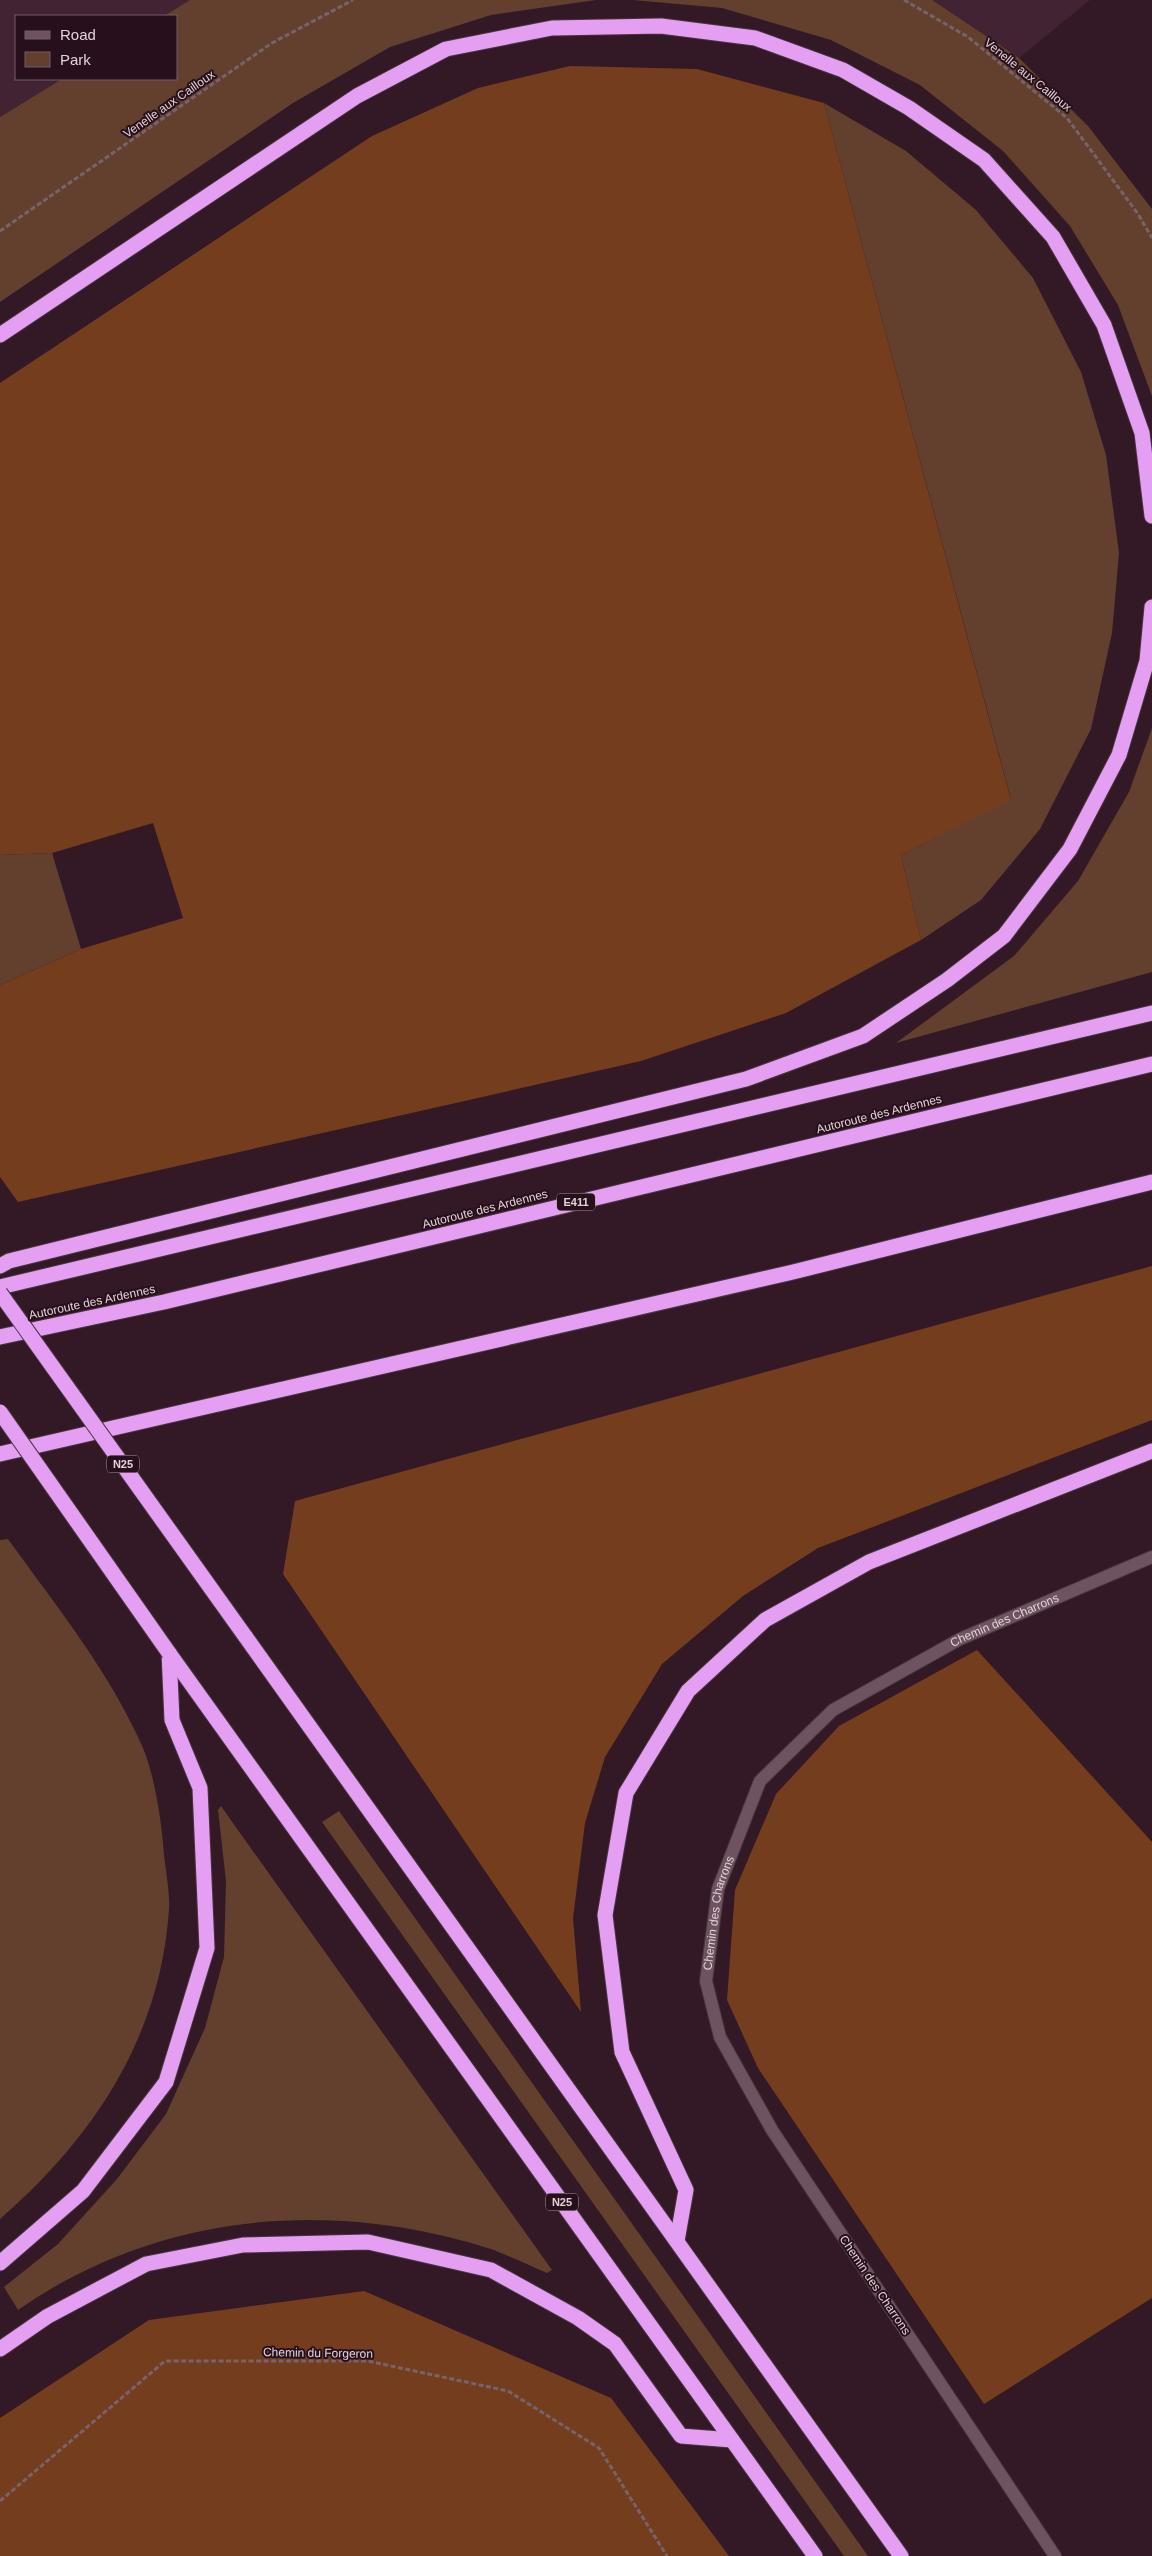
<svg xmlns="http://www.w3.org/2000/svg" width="1152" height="2556" viewBox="0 0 1152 2556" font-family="Arial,sans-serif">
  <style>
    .built { fill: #422333 }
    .green { fill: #62402d }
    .forest { fill: #743e1e }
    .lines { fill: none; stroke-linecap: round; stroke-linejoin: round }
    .minor-casing { stroke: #48353e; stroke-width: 14 }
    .highway-casing { stroke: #48353e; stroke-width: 17 }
    .path { stroke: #78636d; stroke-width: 3; stroke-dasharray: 5 2.5; stroke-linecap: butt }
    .minor { stroke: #6f525f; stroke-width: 12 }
    .highway { stroke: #e49ff3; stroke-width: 15 }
    .highway-bridge-casing { stroke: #48353e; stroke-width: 17; stroke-linecap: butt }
    .highway-bridge { stroke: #e49ff3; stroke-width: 15 }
    .labels { text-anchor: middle; stroke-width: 4; stroke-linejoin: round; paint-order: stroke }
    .shield { fill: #27101c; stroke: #aa97a0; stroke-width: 1 }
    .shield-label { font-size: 11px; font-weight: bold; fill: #e2d1d8 }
    .street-label { font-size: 12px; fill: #e2d1d8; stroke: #27101c }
  </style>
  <rect width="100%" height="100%" fill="#321925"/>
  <g class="built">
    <polygon points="0,0 190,0 164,16 16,16 16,79 62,79 0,117"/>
    <polygon points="932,0 1090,0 1019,58"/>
  </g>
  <g class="green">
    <polygon points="190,0 596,0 491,15 390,47 293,103 0,302 0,117 62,79 176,79 176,16 164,16"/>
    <polygon points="633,0 932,0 1019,58 1088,126 1152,209 1152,396 1118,305 1070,226 1003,151 920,85 831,40 722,8"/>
    <polygon points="824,103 906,151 976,210 1033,278 1081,372 1106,455 1119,553 1112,633 1091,729 1040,829 981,900 921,940 901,855 1011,799"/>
    <polygon points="1152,728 1152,972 896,1043 1014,956 1078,881 1129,792"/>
    <polygon points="52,853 81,949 0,985 0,855"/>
    <path d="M 8,1539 C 56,1606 110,1672 143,1748 C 155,1777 162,1824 164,1855 C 166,1873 170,1892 169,1910 C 160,2038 94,2137 0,2219 L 0,1540 Z"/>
    <path d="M 221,1806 L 240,1833 L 552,2270 L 547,2273 C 528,2265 510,2256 491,2249 C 331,2198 158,2212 18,2310 L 4,2287 L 58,2244 L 117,2179 L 166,2114 L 205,2028 L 224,1957 L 226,1881 L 218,1810 Z"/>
    <polygon points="339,1811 868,2556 844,2556 322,1822"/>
  </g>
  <g class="forest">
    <polygon points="570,66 697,69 824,103 1011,800 901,855 921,940 786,1013 641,1061 18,1202 0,1177 0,985 81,949 183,918 153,823 52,853 0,855 0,383 372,136 478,88"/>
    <polygon points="1152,1266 1152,1420 818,1548 743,1596 662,1664 605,1757 585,1823 573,1918 581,2012 283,1574 295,1501"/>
    <polygon points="977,1650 1152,1842 1152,2298 984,2404 758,2068 727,2000 735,1890 776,1794 839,1726"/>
    <polygon points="364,2291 611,2398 729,2556 0,2556 0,2418 149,2320"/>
  </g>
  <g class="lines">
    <defs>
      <g id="minor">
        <path id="s1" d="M 1055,2556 L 772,2130 L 720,2037 L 706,1981 L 718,1889 L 760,1781 L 833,1710 L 960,1639 L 1152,1557"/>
      </g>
      <g id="highway">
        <polyline points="0,335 357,96 446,49 552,28 661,26 755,38 843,70 909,108 984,160 1053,237 1104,325 1142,433 1152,516"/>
        <polyline points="0,1266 9,1261 746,1079 863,1036 947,980 1004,936 1070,849 1119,755 1147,661 1152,607"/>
        <polyline points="0,1287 1152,1013"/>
        <polyline points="0,1337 164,1302 1152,1064"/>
        <polyline points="0,1454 793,1272 1152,1182"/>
        <polyline points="245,1636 901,2556"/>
        <polyline points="169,1653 815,2556"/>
        <polyline points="677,2241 686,2190 622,2052 605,1915 626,1793 688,1691 765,1620 869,1562 1152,1451"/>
        <polyline points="0,2263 83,2191 166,2082 207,1948 200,1788 172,1720 169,1653"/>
        <polyline points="0,2349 48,2316 146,2264 243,2245 368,2242 491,2270 578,2318 615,2344 681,2436 732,2440"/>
      </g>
    </defs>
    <use href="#minor" class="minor-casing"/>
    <use href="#highway" class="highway-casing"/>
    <g class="path">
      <polyline points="904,0 968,37 1067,118 1138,214 1152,238"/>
      <polyline points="0,231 272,43 353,0"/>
      <polyline points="0,2501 165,2361 368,2361 508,2391 599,2448 667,2556"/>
    </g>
    <use href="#minor" class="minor"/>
    <use href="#highway" class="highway"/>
    <defs>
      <g id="highway-bridge">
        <polyline points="0,1293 245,1636"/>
        <polyline points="0,1412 169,1653"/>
      </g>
    </defs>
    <use href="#highway-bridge" class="highway-bridge-casing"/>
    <use href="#highway-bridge" class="highway-bridge"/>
  </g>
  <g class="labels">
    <g class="shield">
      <rect x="557" y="1193.5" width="38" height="17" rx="4"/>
      <rect x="107" y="1455.5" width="32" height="17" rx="4"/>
      <rect x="546" y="2193.5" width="32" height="17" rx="4"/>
    </g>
    <g class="shield-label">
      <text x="576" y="1206">E411</text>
      <text x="123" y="1468">N25</text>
      <text x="562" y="2206">N25</text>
    </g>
    <g class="street-label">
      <text transform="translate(1028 75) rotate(39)" y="4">Venelle aux Cailloux</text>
      <text transform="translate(169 104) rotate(-35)" y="4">Venelle aux Cailloux</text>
      <text transform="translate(879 1114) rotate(-14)" y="4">Autoroute des Ardennes</text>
      <text transform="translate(485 1209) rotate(-14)" y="4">Autoroute des Ardennes</text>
      <text transform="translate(92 1302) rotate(-12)" y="4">Autoroute des Ardennes</text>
      <text dy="4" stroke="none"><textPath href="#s1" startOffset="1180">Chemin des Charrons</textPath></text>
      <text dy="4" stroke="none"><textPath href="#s1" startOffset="745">Chemin des Charrons</textPath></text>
      <text transform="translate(875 2285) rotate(56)" y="4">Chemin des Charrons</text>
      <text transform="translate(318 2353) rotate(1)" y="4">Chemin du Forgeron</text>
    </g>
  </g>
  <rect x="15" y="15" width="162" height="65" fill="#27101c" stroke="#725d67"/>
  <rect x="25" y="31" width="25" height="8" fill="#6f525f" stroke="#725d67"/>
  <text x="60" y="40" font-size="15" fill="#e2d1d8">Road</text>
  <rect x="25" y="52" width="25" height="15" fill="#62402d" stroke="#725d67"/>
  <text x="60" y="65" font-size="15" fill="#e2d1d8">Park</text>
</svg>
